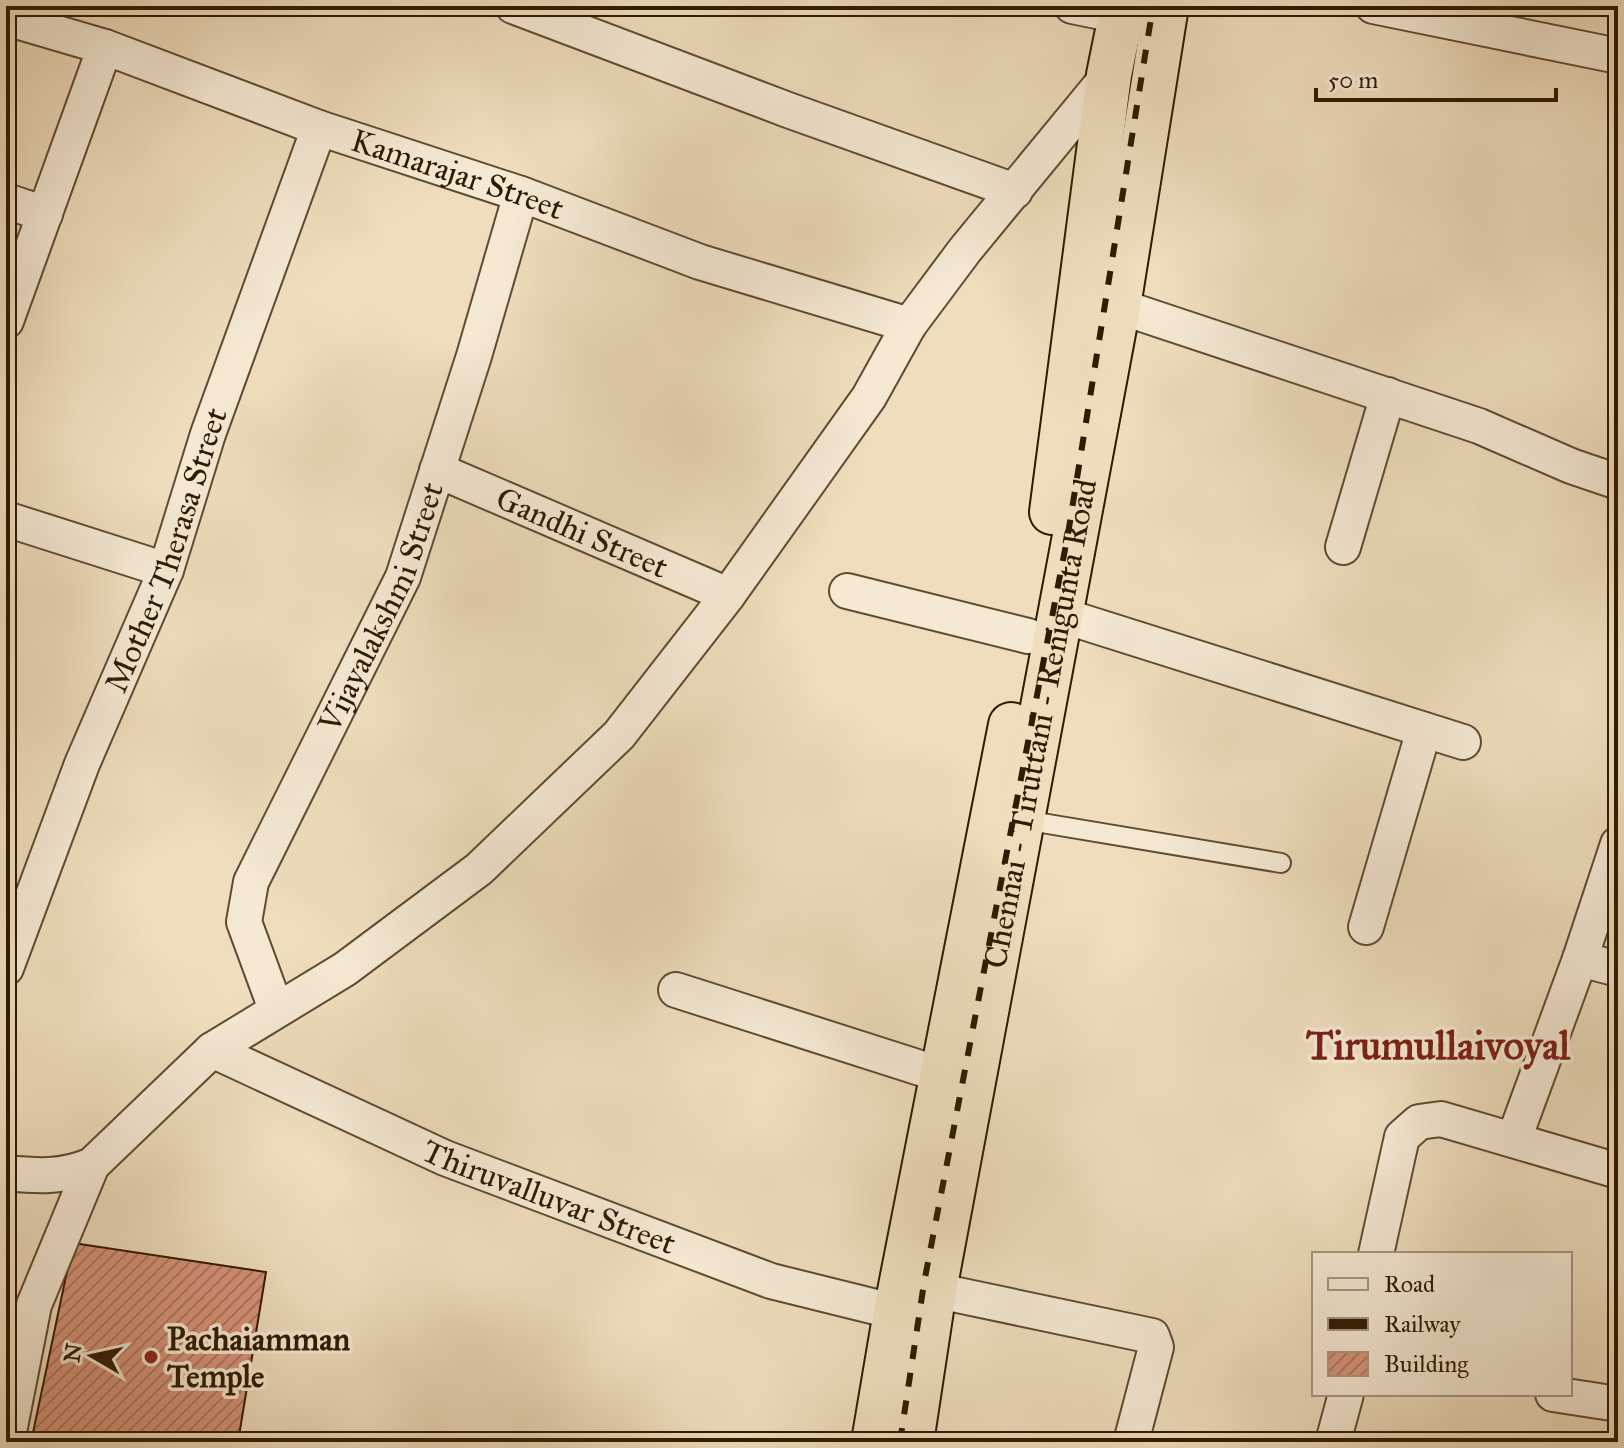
<svg xmlns="http://www.w3.org/2000/svg" width="1624" height="1448" viewBox="0 0 1624 1448" font-family="'IM FELL Great Primer',serif">
  <style>
    .building { fill: url(#building-hatch); stroke: #2f1a02; stroke-width: 2 }
    .lines { fill: none; stroke-linecap: round; stroke-linejoin: round }
    .lane-casing { stroke: #5f4b31; stroke-width: 22 }
    .street-casing { stroke: #5f4b31; stroke-width: 38 }
    .highway-casing { stroke: #2f1a02; stroke-width: 48 }
    .lane { stroke: #f5e9d4; stroke-width: 18 }
    .street { stroke: #f5e9d4; stroke-width: 34 }
    .highway { stroke: #efddbd; stroke-width: 44 }
    .rail { stroke: #2f1a02; stroke-width: 6; stroke-dasharray: 14 14; stroke-linecap: butt }
    .poi-dot { fill: #8f2418; stroke: #f5e9d4; stroke-width: 3 }
    .labels { text-anchor: middle; stroke-width: 7; stroke-linejoin: round; paint-order: stroke }
    .street-label { font-size: 32px; fill: #2f1a02; stroke: #f5e9d4 }
    .poi-label { font-size: 32px; font-weight: bold; fill: #2f1a02; stroke: #f5e9d4; text-anchor: start }
    .district-label { font-size: 40px; font-weight: bold; fill: #7a1f14; stroke: #f5e9d4 }
  </style>
  <defs>
    <pattern id="building-hatch" width="6" height="6" patternUnits="userSpaceOnUse" patternTransform="scale(2)"><rect width="6" height="6" fill="#d7937a"/><path d="M-1 1l2-2M0 6l6-6M5 7l2-2" fill="none" stroke="#af7762"/></pattern>
  </defs>
  <rect width="100%" height="100%" fill="#efddbd"/>
  <filter id="stains"><feTurbulence type="fractalNoise" baseFrequency=".0025" numOctaves="4"/><feColorMatrix values="0 0 0 0 .2 0 0 0 0 .09 0 0 0 0 .02 0 0 0 .5 -.17"/></filter>
  <radialGradient id="worn" r=".72"><stop offset=".6" stop-color="#630" stop-opacity="0"/><stop offset="1" stop-color="#630" stop-opacity=".3"/></radialGradient>
  <polygon class="building" points="73,1243 266,1272 238,1442 31,1442"/>
  <g class="lines">
    <defs>
      <polyline id="lane" points="1024,820 1281,863"/>
      <g id="street">
        <polyline points="513,6 788,110 1015,191"/>
        <polyline points="1072,6 1121,16"/>
        <polyline points="1373,6 1618,56"/>
        <path id="s1" d="M 6,18 L 105,47 L 319,128 L 521,194 L 700,262 L 909,325"/>
        <polyline points="6,201 45,214"/>
        <polyline points="1118,306 1479,426 1571,466 1618,482"/>
        <polyline points="6,321 105,47"/>
        <path id="s2" d="M 437,470 L 728,595"/>
        <polyline points="6,519 166,570"/>
        <polyline points="1343,547 1388,395"/>
        <polyline points="847,591 1028,636"/>
        <polyline points="1061,615 1463,742"/>
        <polyline points="1366,927 1424,730"/>
        <polyline points="1580,959 1618,969"/>
        <path id="s3" d="M 6,968 L 82,764 L 166,570 L 208,434 L 319,128"/>
        <polyline points="676,990 942,1075"/>
        <path id="s4" d="M 276,1009 L 244,922 L 251,882 L 403,577 L 474,356 L 521,194"/>
        <path id="s5" d="M 212,1050 L 445,1158 L 771,1281 L 896,1312"/>
        <polyline points="1514,1139 1580,959 1618,844"/>
        <path d="M 6,1173 C 37,1176 62,1178 92,1165 L 212,1050 L 345,969 L 479,869 L 619,735 L 728,595 L 869,397 L 909,325 L 965,250 L 1109,75"/>
        <polyline points="1376,1254 1402,1137 1419,1122 1441,1119 1618,1171"/>
        <polyline points="934,1290 1152,1336 1156,1347 1131,1442"/>
        <polyline points="1553,1394 1618,1404"/>
        <polyline points="7,1442 34,1305 92,1165"/>
        <polyline points="1333,1442 1346,1394"/>
      </g>
      <g id="highway">
        <polyline points="1052,512 1109,75 1123,6"/>
        <polyline points="874,1442 896,1312 1011,725"/>
        <path id="s6" d="M 911,1442 L 934,1290 L 1118,306 L 1166,6"/>
      </g>
    </defs>
    <use href="#lane" class="lane-casing"/>
    <use href="#street" class="street-casing"/>
    <use href="#highway" class="highway-casing"/>
    <use href="#lane" class="lane"/>
    <use href="#street" class="street"/>
    <use href="#highway" class="highway"/>
    <polyline class="rail" points="900,1442 924,1283 1068,534 1153,6"/>
  </g>
  <circle class="poi-dot" cx="151" cy="1357" r="8"/>
  <g class="labels">
    <g class="street-label">
      <text dy="11" stroke="none"><textPath href="#s1" startOffset="478">Kamarajar Street</textPath></text>
      <text dy="11" stroke="none"><textPath href="#s2" startOffset="158">Gandhi Street</textPath></text>
      <text dy="11" stroke="none"><textPath href="#s3" startOffset="448">Mother Therasa Street</textPath></text>
      <text dy="11" stroke="none"><textPath href="#s4" startOffset="438">Vijayalakshmi Street</textPath></text>
      <text dy="11" stroke="none"><textPath href="#s6" startOffset="730">Chennai - Tiruttani - Renigunta Road</textPath></text>
      <text dy="11" stroke="none"><textPath href="#s5" startOffset="368">Thiruvalluvar Street</textPath></text>
    </g>
    <g class="poi-label">
      <text x="167" y="1350">Pachaiamman<tspan x="167" dy="37">Temple</tspan></text>
    </g>
    <g class="district-label">
      <text x="1438" y="1059">Tirumullaivoyal</text>
    </g>
  </g>
  <rect width="1624" height="1448" fill="none" stroke="#efddbd" stroke-width="32"/>
  <rect x="8" y="8" width="1608" height="1432" fill="none" stroke="#2f1a02" stroke-width="4"/>
  <rect x="16" y="16" width="1592" height="1416" fill="none" stroke="#2f1a02" stroke-width="2"/>
  <rect x="1312" y="1252" width="260" height="144" fill="#f5e9d4" stroke="#a69680" stroke-width="2"/>
  <rect x="1328" y="1278" width="40" height="12" fill="#f5e9d4" stroke="#a69680" stroke-width="2"/>
  <text x="1384" y="1292" font-size="24" fill="#2f1a02">Road</text>
  <rect x="1328" y="1318" width="40" height="12" fill="#2f1a02" stroke="#a69680" stroke-width="2"/>
  <text x="1384" y="1332" font-size="24" fill="#2f1a02">Railway</text>
  <rect x="1328" y="1352" width="40" height="24" fill="url(#building-hatch)" stroke="#a69680" stroke-width="2"/>
  <text x="1384" y="1372" font-size="24" fill="#2f1a02">Building</text>
  <g transform="translate(92 1356) rotate(279)" stroke="#f5e9d4" stroke-width="6" paint-order="stroke">
  <path d="M0-6L14 30L0 20L-14 30Z" fill="#2f1a02"/>
  <text y="-12" font-size="22" font-weight="bold" text-anchor="middle" fill="#2f1a02">N</text>
  </g>
  <path d="M1316 88v12h240v-12" fill="none" stroke="#2f1a02" stroke-width="4"/>
  <text x="1328" y="88" font-size="24" fill="#2f1a02" stroke="#f5e9d4" stroke-width="6" paint-order="stroke">50 m</text>
  <rect width="100%" height="100%" filter="url(#stains)"/>
  <rect width="100%" height="100%" fill="url(#worn)"/>
</svg>
